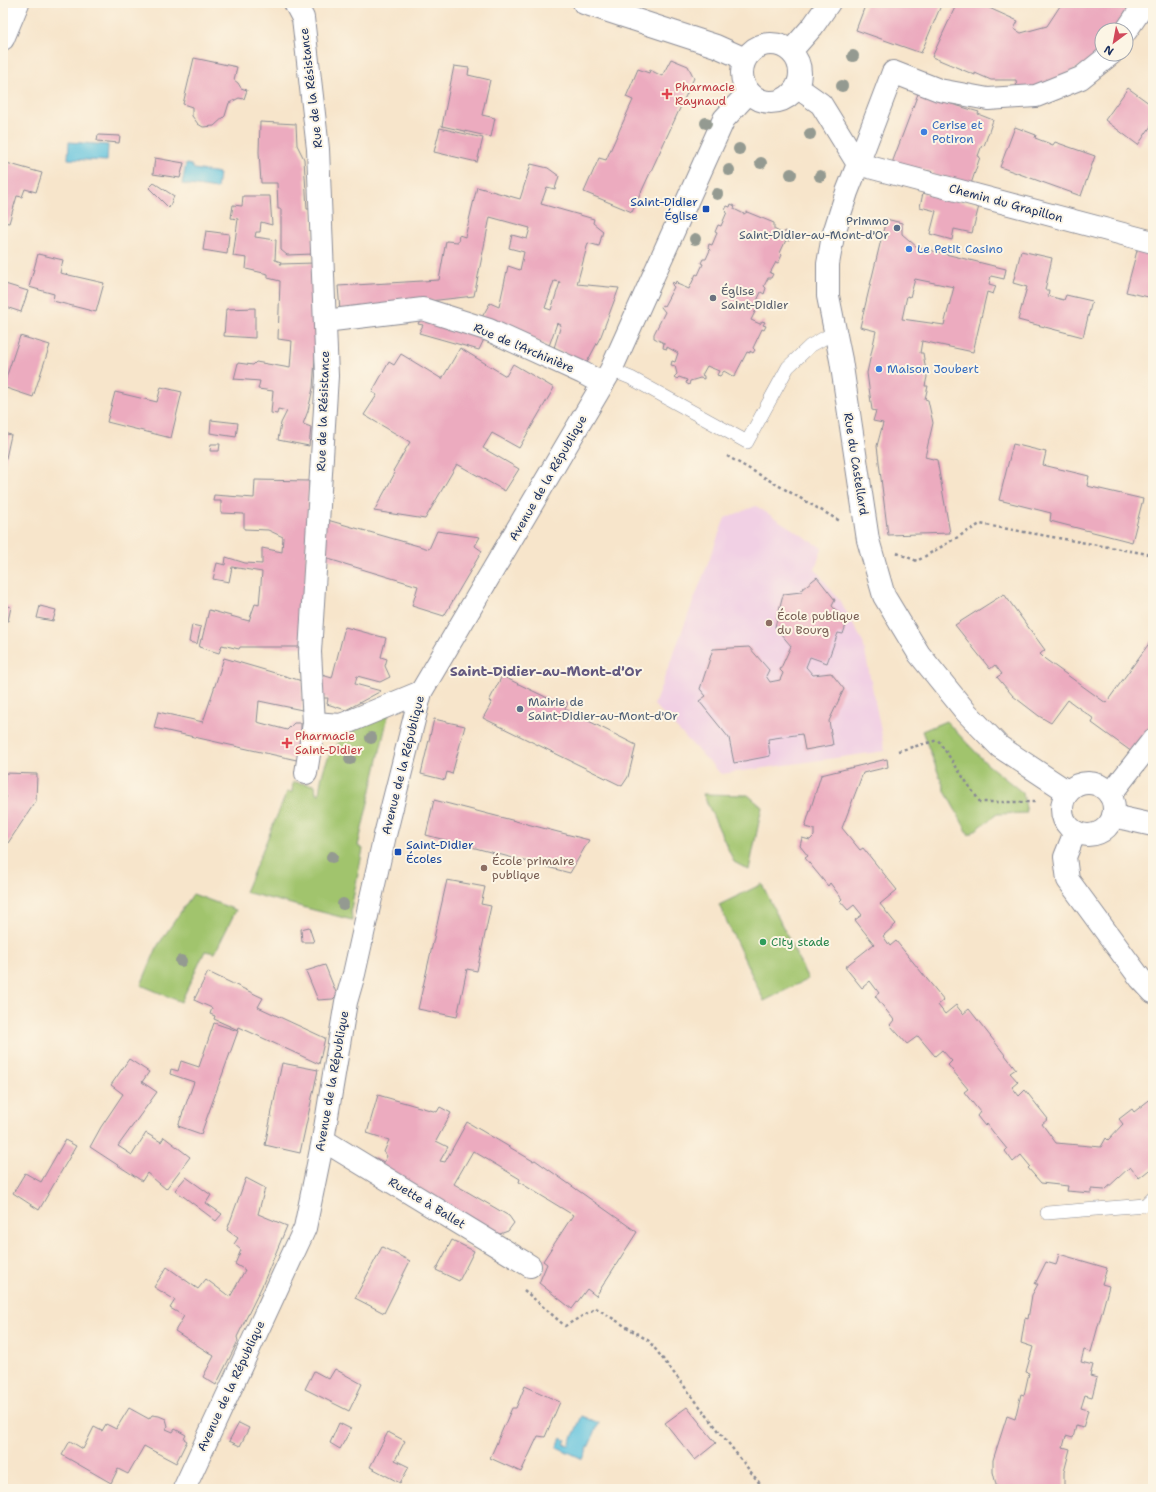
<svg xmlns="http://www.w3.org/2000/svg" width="1156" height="1492" viewBox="0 0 1156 1492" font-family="'Shantell Sans',sans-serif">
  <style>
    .built { fill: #f1d0e4 }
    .green { fill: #a1c46d; stroke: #5e7a66 }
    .water { fill: #60c3de; stroke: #3e799e }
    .building { fill: #ecabbf; fill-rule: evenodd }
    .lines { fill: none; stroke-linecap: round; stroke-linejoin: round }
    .service-casing { stroke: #898a94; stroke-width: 14 }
    .minor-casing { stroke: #898a94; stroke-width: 24 }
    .tertiary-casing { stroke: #898a94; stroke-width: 24 }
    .secondary-casing { stroke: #898a94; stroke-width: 24 }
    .path { stroke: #898a94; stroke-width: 2.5; stroke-dasharray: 3 3; stroke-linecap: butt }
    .service { stroke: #fff; stroke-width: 13 }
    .minor { stroke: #fff; stroke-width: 22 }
    .tertiary { stroke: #fff; stroke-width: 22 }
    .secondary { stroke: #fff; stroke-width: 22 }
    .tree { fill: #949a91 }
    .health-dot { fill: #e0444e; stroke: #fcf5e5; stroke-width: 1.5 }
    .shop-dot { fill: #3f7fe0; stroke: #fcf5e5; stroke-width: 1.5 }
    .transit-dot { fill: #1a4fb4; stroke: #fcf5e5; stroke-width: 1.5 }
    .service-dot { fill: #5c6f8a; stroke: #fcf5e5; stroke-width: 1.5 }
    .worship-dot { fill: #6b7280; stroke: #fcf5e5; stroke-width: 1.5 }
    .education-dot { fill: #8d6e63; stroke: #fcf5e5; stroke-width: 1.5 }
    .leisure-dot { fill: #2e9e5b; stroke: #fcf5e5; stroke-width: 1.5 }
    .labels { text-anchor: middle; stroke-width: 4; stroke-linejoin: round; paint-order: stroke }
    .health-label { font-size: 12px; fill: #be3a42; stroke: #fcf5e5; text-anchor: start }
    .street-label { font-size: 12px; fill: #1b2f5e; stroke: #fcf5e5 }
    .shop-label { font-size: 12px; fill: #366cbe; stroke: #fcf5e5; text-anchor: start }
    .transit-label { font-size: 12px; fill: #164399; stroke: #fcf5e5; text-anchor: end }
    .service-label { font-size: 12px; fill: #4e5e75; stroke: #fcf5e5; text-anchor: end }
    .worship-label { font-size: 12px; fill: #5b616d; stroke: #fcf5e5; text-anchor: start }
    .education-label { font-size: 12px; fill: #785e54; stroke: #fcf5e5; text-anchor: start }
    .leisure-label { font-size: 12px; fill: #27864d; stroke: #fcf5e5; text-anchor: start }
    .quarter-label { font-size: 14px; font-weight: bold; fill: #645a80; stroke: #fcf5e5 }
  </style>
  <rect width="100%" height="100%" fill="#fcf5e5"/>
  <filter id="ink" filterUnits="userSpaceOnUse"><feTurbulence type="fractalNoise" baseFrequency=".025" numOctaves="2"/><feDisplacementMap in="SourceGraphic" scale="8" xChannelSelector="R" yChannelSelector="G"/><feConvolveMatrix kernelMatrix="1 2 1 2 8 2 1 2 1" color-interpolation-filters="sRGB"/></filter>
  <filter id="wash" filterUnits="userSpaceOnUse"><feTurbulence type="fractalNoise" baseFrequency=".012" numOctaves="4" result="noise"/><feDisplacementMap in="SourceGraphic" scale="16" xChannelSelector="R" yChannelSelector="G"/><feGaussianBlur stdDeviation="0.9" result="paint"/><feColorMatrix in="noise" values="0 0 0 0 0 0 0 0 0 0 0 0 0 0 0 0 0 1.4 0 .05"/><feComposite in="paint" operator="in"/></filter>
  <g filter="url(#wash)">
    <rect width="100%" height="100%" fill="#f7e5cb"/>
    <polygon class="built" points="756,506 822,548 815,569 842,604 863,642 885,751 721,774 654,705 725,518"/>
    <g class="green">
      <path d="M 389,712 L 358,846 L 363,849 L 351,909 L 352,920 L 245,892 L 287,792 L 292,792 L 293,782 L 315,785 L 316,794 L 319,794 C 325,741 345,735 389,712 Z"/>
      <polygon points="946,721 987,764 1023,793 1027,813 997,814 969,835 946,793 922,731"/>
      <polygon points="703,794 748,795 762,807 749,870 734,862"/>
      <polygon points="762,884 808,979 764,1001 719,905"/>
      <polygon points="193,894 236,910 215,953 205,951 181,1002 141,985 158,945"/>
    </g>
    <g class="water">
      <polygon points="69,142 108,145 107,161 68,159"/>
      <polygon points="186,164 191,165 194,169 219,173 217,189 182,184"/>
      <polygon points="582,1416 599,1423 583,1459 557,1447 561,1438 566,1440 564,1444 569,1445"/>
    </g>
    <g id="blocks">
      <g class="building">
        <polygon points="866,3 942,3 921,53 856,30"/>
        <polygon points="957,3 978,3 1018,21 1014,29 1021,33 1047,26 1062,3 1131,3 1113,30 1102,30 1102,45 1092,60 1047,85 1017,91 1016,80 991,80 975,73 975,75 932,57"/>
        <polygon points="194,58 237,67 234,80 238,83 241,88 247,90 244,99 239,98 229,103 225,116 214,126 203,127 198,124 192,116 192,107 183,104"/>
        <polygon points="671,59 688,66 694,78 632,212 584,192 599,158 606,160 633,100 626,97 638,69 649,73 650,70 662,76"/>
        <polygon points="454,66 469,68 468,75 490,80 482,115 495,118 491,137 442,126"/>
        <polygon points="1128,88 1153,106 1153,123 1138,145 1105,120"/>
        <polygon points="919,91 948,101 948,103 979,112 978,114 993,120 984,146 982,145 978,156 980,157 971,184 933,175 934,172 919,169 919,171 892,163"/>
        <polygon points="260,122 296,124 297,145 304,159 307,209 311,209 314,254 287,255 281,250 281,209 278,209 277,183 261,183 259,152"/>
        <polygon points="1015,127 1036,135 1035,138 1053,145 1055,142 1095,156 1081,196 1000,167"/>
        <polygon points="440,128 483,138 477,162 434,152"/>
        <polygon points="98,135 120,136 119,143 97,141"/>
        <polygon points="155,158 184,163 180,178 153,174"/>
        <polygon points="3,162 42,173 36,192 25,189 22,197 17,196 9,223 3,222"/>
        <path d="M 531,164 L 548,168 L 559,176 L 555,189 L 547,187 L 541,204 L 594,219 L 593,223 L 603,231 L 599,246 L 588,243 L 577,284 L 619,288 L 601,336 L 586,364 L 554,348 L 561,325 L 557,323 L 549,346 L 482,317 L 490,303 L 499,307 L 508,266 L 520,270 L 524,252 L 509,248 L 512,235 L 527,239 L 530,228 L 490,217 L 474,296 L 340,311 L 338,286 L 439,280 L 446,241 L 458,242 L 459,235 L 465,237 L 477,187 L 520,199 ZM 554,281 L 560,282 L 551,310 L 545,308 Z"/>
        <polygon points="154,183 174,196 169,208 149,188"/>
        <polygon points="923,193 979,206 972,233 954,229 952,240 930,234 936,211 920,207"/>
        <polygon points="243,196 270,196 272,225 261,222 260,232 256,232 255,237 276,240 275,260 281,262 280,264 315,263 316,343 313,388 308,411 303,424 311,427 309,446 278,440 281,423 287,411 278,409 277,414 271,413 273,391 258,389 260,381 234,379 238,363 253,365 256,362 290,368 292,341 278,339 280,281 268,278 268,274 246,269 247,258 233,256 238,219 231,218 233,205 242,206"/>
        <polygon points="731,204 735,206 734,209 744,214 747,212 774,223 774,229 783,234 785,231 790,233 789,235 791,236 789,241 786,240 780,253 782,255 778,263 776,262 770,273 773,274 771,278 768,278 764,286 766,288 764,294 761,292 756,303 759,304 751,320 760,324 762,321 765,322 763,325 766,326 764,330 762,329 753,348 755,350 753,353 750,351 750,353 747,352 734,377 724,371 720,376 717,375 719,371 707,366 702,375 704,376 704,379 700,378 690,381 689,385 686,383 687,380 679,377 677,379 674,377 677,374 675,366 671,365 672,361 675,362 678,353 667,347 667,349 663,348 664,343 654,338 654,334 665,312 661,307 662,305 664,306 674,287 672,285 673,282 675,284 676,281 678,283 677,284 689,289 696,274 698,275 703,264 701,263 703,259 706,259 710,250 708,248 709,244 712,245 717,233 715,232 718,225 721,226 727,212 725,210 727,206 730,207"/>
        <path d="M 886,219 L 902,223 L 902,234 L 917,247 L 1006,269 L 1004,279 L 991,276 L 989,284 L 996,286 L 993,294 L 987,292 L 973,352 L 922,341 L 920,353 L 923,353 L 927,377 L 925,386 L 928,386 L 925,399 L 928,400 L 933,423 L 925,457 L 937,460 L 950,533 L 888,535 L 877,446 L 883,423 L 873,421 L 876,411 L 872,410 L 867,373 L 876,331 L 860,327 ZM 915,279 L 954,287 L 944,325 L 902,319 L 907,296 L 910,297 Z"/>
        <polygon points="206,231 229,234 227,254 203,250"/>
        <polygon points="1138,247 1153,251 1153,298 1126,292"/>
        <polygon points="1021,251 1052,258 1045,290 1049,290 1048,296 1064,300 1066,295 1092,301 1083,337 1018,320 1027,287 1013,283"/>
        <polygon points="38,254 63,260 60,273 104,283 96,312 53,301 54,294 29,287"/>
        <polygon points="5,284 28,291 21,312 3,306 3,291"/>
        <polygon points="255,308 255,338 224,336 226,309"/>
        <polygon points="421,318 486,335 479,350 419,333 423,325 418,324"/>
        <polygon points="20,336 50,345 33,397 3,387"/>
        <polygon points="460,348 506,376 513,364 554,388 519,448 492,433 483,448 519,469 505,491 457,464 425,519 374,511 395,473 393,471 410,442 364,415 377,395 372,392 389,362 394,365 401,354 442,379"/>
        <polygon points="161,387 182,392 171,438 107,422 115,392 157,402"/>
        <polygon points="211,420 238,423 236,437 210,433"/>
        <polygon points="3,433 11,435 4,467 3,466"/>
        <polygon points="211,444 220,444 219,451 210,451"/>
        <polygon points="1013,444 1046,452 1043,465 1089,476 1087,486 1143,499 1132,542 1050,521 1051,513 999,500"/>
        <polygon points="255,480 309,481 303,647 240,647 239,649 222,645 219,653 199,647 201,639 202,639 209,610 249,621 255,604 259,605 262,572 232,567 229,582 213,579 217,563 225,565 226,557 245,563 262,564 262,548 282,552 283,537 268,530 244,529 244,514 221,513 221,501 213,501 214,495 254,498"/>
        <polygon points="324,519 429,549 437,531 480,537 475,546 482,551 444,616 412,606 418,586 325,558"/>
        <polygon points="817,577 835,600 832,606 847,622 843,634 838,633 827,663 810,657 806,667 813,675 831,673 844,689 829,721 833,745 805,750 802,734 768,739 770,756 734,763 729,738 699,701 706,696 700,689 713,649 749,647 769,670 766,676 770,682 780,680 783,673 780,670 791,646 775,627 782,598 784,594 801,592 802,589"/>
        <polygon points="1004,594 1045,650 1040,654 1045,659 1106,703 1153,638 1153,723 1132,752 1092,723 1094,719 1068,700 1051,723 1039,716 1013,696 997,677 1002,674 995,665 990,669 955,625"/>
        <polygon points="3,605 11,607 8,621 3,620"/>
        <polygon points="40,606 56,610 53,621 37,618"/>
        <polygon points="192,625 201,627 197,644 189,642"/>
        <polygon points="345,627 386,638 381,657 387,659 385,666 390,677 380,682 357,676 355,684 381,691 346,710 327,704 328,698 321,698 322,675 332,678"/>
        <polygon points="224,658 302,681 302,710 259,701 257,722 287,730 294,723 301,723 301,761 154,728 158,712 203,722"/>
        <polygon points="502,676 560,704 562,700 568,703 565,709 636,745 628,777 622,786 483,718 492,702 489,701"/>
        <polygon points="434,719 465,726 452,774 447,772 445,780 421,774"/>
        <polygon points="887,759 888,767 863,773 842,828 860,850 863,848 897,890 880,904 896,924 883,936 890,946 896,941 944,1000 938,1005 945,1014 956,1005 963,1014 969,1009 1016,1069 1010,1073 1018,1082 1012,1087 1019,1096 1025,1090 1048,1119 1042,1124 1056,1143 1101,1147 1106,1138 1108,1140 1123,1124 1119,1119 1132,1109 1134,1112 1153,1097 1153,1167 1139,1178 1130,1167 1105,1190 1091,1189 1091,1193 1067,1191 1068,1186 1041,1183 1028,1168 1030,1166 1021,1155 1013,1162 1005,1151 1007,1149 993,1132 987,1124 985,1126 977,1116 980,1112 964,1092 968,1089 948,1065 952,1061 942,1050 935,1056 918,1036 907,1044 890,1025 894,1020 875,996 879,993 870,981 862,988 845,967 874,944 855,920 862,915 854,905 848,910 840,901 842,899 830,883 828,886 805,858 808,856 800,846 802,838 810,840 814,836 814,829 805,827 821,775"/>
        <polygon points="5,773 37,774 36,801 8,843 3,840 3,800 7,797 4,795"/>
        <polygon points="434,800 589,840 570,873 426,835"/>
        <polygon points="447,880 485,887 481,904 491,906 477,971 467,969 457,1017 418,1009"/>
        <polygon points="309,927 314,942 302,942 301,929"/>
        <polygon points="325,965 337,995 333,999 318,1000 306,971"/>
        <polygon points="208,972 263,998 258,1007 325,1038 319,1064 239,1027 238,1030 214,1019 215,1016 210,1014 212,1008 194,1000"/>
        <polygon points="214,1023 238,1031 201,1134 178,1126 194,1082 170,1074 171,1069 178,1071 181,1061 199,1067"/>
        <polygon points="129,1059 149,1072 142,1082 157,1092 118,1146 132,1155 146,1133 161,1142 164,1137 190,1157 166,1189 147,1173 142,1181 90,1147 101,1127 123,1094 111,1085"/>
        <polygon points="282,1063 318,1070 300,1153 265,1145"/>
        <polygon points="378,1095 437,1112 440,1107 451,1113 436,1141 448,1147 440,1161 445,1162 467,1122 533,1161 535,1160 637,1232 596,1296 587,1289 572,1309 539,1283 547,1264 543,1261 573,1215 519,1182 520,1179 473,1151 454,1184 509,1216 514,1223 508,1231 497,1235 372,1161 374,1157 384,1162 387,1156 384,1152 389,1140 367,1133"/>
        <polygon points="65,1140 76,1146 39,1210 13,1193 25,1173 41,1182"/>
        <polygon points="186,1177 211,1195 206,1203 222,1214 216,1221 175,1190"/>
        <polygon points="246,1178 265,1188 258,1214 287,1226 262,1286 237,1337 238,1341 216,1385 203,1377 214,1356 175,1331 184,1316 170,1308 175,1300 154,1287 167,1267 198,1289 206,1279 230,1297 245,1270 235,1264 241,1250 234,1244 238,1238 227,1230"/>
        <polygon points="452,1240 474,1251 459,1281 436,1270"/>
        <polygon points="382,1247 410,1261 384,1313 355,1298"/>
        <polygon points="1059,1254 1107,1268 1102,1284 1109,1286 1091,1352 1084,1350 1081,1362 1093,1365 1090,1376 1097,1378 1092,1397 1085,1395 1081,1408 1088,1410 1083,1428 1076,1426 1073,1438 1066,1436 1063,1447 1070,1449 1064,1472 1064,1489 997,1489 993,1472 993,1460 1007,1416 1015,1419 1021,1394 1024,1395 1029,1373 1026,1372 1033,1347 1021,1343 1025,1318 1028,1319 1032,1295 1038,1284 1035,1284 1046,1262 1056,1265"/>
        <polygon points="335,1369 362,1384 349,1411 305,1389 314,1371 329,1379"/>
        <polygon points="525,1386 560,1402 545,1437 538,1436 521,1472 490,1458 512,1408 516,1408"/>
        <polygon points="687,1407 716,1443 695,1460 665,1423"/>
        <polygon points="129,1408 149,1419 152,1415 159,1416 166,1419 168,1426 166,1429 173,1432 175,1429 186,1435 184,1439 187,1441 176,1463 144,1446 128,1474 118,1469 111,1483 62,1455 70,1441 83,1449 94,1427 102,1431 106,1424 116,1429"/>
        <polygon points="239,1423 249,1428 240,1446 229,1441"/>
        <polygon points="339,1423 351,1429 340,1449 330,1443"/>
        <polygon points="388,1432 405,1441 395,1460 409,1467 400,1483 370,1467"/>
      </g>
    </g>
  </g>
  <g filter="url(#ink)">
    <use href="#blocks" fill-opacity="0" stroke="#898a94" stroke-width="1"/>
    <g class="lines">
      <defs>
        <g id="service">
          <polyline points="611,370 631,378 747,442 788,367 810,346 835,332"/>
          <polyline points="1047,1213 1145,1205 1153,1197"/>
        </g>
        <g id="minor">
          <polyline points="295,3 303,18 318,149 327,376 310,652 314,723 306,773"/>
          <polyline points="584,3 716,46 745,59"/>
          <polyline points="1126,31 1145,3"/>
          <polyline points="3,39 18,3"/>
          <polyline points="1111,54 1081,78 1036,96 988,99 939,90 893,72 858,164 1153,242"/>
          <polyline points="325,321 423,309 489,330 583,373 603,384"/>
          <polyline points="314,723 341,725 421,692"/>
          <polyline points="1110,795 1153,740"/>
          <polyline points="1075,832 1065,857 1068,880 1140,978 1153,992"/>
          <polyline points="323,1140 530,1266"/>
        </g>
        <g id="tertiary">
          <polyline points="797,87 821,104 858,164 847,192 833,236 828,264 828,296 841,360 868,540 884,596 919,654 966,712 1000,747 1068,792"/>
          <circle cx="1088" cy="809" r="26"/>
          <polyline points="1113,816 1153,825"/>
        </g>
        <g id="secondary">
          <circle cx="771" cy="73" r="29"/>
          <polyline points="791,51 813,26 829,3"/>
          <polyline points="184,1489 305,1228 323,1140 346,1002 354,974 385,835 421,692 611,370 724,119 749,92"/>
        </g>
      </defs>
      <use href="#service" class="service-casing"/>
      <use href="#minor" class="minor-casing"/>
      <use href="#tertiary" class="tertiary-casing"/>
      <use href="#secondary" class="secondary-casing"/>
      <g class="path">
        <polyline points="727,456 840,521"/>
        <polyline points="897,553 917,561 980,524 1153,555"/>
        <polyline points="898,751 938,740 980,802 1037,802"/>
        <polyline points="524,1290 565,1326 596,1308 649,1341 764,1489"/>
      </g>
      <use href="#service" class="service"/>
      <use href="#minor" class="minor"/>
      <use href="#tertiary" class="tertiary"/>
      <use href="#secondary" class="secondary"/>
    </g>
    <g class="tree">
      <circle cx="853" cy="56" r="6"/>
      <circle cx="842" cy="86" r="6"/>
      <circle cx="706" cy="123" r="6"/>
      <circle cx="810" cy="134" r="6"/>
      <circle cx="739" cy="149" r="6"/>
      <circle cx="761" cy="163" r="6"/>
      <circle cx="729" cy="170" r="6"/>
      <circle cx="791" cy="174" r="6"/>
      <circle cx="820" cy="176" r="6"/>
      <circle cx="717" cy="194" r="6"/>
      <circle cx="695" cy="239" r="6"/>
      <circle cx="371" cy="738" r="6"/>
      <circle cx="350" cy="759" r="6"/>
      <circle cx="332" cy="857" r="6"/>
      <circle cx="343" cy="904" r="6"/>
      <circle cx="181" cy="961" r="6"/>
    </g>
  </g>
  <g class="health-dot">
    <path d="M665 88h4v4h4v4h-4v4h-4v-4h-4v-4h4z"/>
    <path d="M285 737h4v4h4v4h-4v4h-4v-4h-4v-4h4z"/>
  </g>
  <g class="shop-dot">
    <circle cx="924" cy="132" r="4"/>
    <circle cx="909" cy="249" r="4"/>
    <circle cx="879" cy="369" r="4"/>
  </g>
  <g class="transit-dot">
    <rect x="702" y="205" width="8" height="8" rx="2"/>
    <rect x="394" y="848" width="8" height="8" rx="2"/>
  </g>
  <g class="service-dot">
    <circle cx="897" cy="228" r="4"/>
    <circle cx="520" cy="709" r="4"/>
  </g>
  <circle class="worship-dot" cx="713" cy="298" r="4"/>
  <g class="education-dot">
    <circle cx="769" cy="623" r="4"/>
    <circle cx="484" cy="868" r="4"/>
  </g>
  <circle class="leisure-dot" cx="763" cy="942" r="4"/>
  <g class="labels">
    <g class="health-label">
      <text x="675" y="91">Pharmacie<tspan x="675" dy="14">Raynaud</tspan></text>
      <text x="295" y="740">Pharmacie<tspan x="295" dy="14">Saint-Didier</tspan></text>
    </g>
    <g class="street-label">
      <text transform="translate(311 88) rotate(-97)" y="4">Rue de la Résistance</text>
      <text transform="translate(1006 203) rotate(15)" y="4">Chemin du Grapillon</text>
      <text transform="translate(524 348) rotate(23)" y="4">Rue de l'Archinière</text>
      <text transform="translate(323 411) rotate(-88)" y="4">Rue de la Résistance</text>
      <text transform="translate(856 464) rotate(81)" y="4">Rue du Castellard</text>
      <text transform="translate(548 478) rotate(-60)" y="4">Avenue de la République</text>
      <text transform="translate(403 765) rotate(-76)" y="4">Avenue de la République</text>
      <text transform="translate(332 1081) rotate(-80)" y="4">Avenue de la République</text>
      <text transform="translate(427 1203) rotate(31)" y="4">Ruette à Ballet</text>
      <text transform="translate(231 1386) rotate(-65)" y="4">Avenue de la République</text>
    </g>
    <g class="shop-label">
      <text x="932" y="129">Cerise et<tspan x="932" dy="14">Potiron</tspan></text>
      <text x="917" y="253">Le Petit Casino</text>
      <text x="887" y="373">Maison Joubert</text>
    </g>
    <g class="transit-label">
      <text x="698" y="206">Saint-Didier<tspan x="698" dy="14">Église</tspan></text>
      <text x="406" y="849" text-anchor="start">Saint-Didier<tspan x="406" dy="14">Écoles</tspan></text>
    </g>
    <g class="service-label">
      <text x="889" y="225">Primmo<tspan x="889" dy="14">Saint-Didier-au-Mont-d'Or</tspan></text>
      <text x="528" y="706" text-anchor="start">Mairie de<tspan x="528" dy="14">Saint-Didier-au-Mont-d'Or</tspan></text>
    </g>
    <g class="worship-label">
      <text x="721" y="295">Église<tspan x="721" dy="14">Saint-Didier</tspan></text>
    </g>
    <g class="education-label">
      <text x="777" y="620">École publique<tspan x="777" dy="14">du Bourg</tspan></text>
      <text x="492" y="865">École primaire<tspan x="492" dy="14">publique</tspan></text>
    </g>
    <g class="leisure-label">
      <text x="771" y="946">City stade</text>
    </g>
    <g class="quarter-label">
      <text x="546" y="676">Saint-Didier-au-Mont-d'Or</text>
    </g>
  </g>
  <rect width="1156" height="1492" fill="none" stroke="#fcf5e5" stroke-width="16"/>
  <g transform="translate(1114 42) rotate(212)"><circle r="19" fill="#fcf5e5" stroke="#a2a6af"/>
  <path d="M0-3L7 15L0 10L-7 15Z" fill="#d1495b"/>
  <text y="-6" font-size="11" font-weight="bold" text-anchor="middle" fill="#1b2f5e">N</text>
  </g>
</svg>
